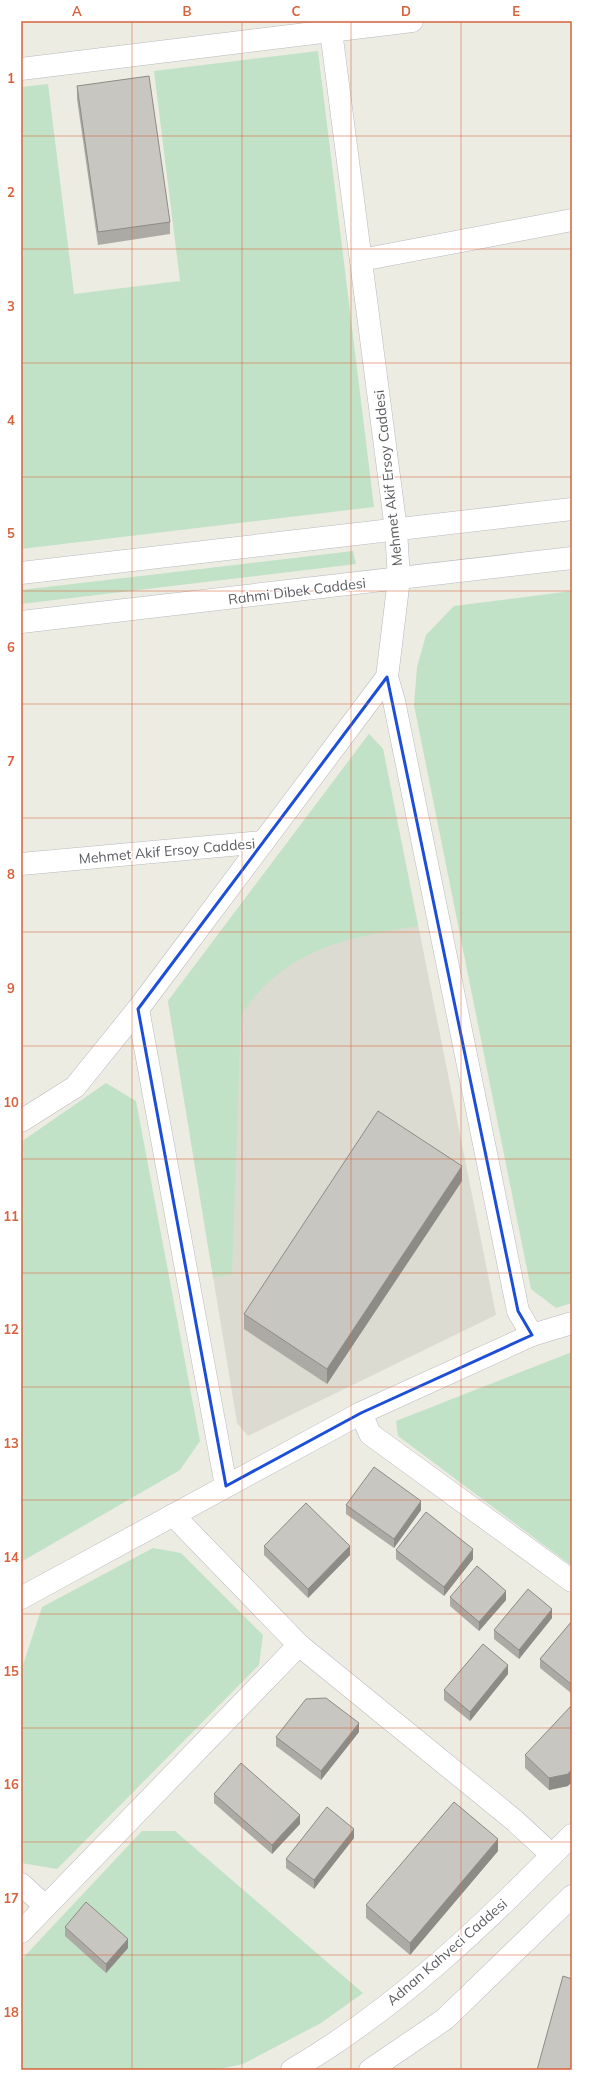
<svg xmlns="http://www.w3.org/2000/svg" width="593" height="2091" viewBox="0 0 593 2091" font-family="Mulish,sans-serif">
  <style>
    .education { fill: #dcdbd1 }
    .green { fill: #c1e2c7 }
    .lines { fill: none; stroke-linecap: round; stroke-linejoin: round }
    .street-casing { stroke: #b8b9be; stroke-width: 23 }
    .secondary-casing { stroke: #b8bac0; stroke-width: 23 }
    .street { stroke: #fff; stroke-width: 22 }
    .secondary { stroke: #fff; stroke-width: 22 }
    .wall { fill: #acaaa5 }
    .shaded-wall { fill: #8c8b86 }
    .building { fill: #c8c6c0; stroke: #8c8b86 }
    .marked { fill: none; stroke: #1d4ed8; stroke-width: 3; stroke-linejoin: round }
    .grid { fill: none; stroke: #d8623d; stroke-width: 1; stroke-opacity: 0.55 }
    .labels { text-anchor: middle; stroke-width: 3; stroke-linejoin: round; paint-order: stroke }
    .street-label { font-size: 14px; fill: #5b5d62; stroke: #fff }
    .neatline { fill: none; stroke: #d8623d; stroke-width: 1.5 }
    .grid-label { font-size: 13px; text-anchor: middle; font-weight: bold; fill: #d8623d }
  </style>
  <rect width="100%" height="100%" fill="#ecece3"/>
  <polygon class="education" points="369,734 383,749 496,1315 248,1436 237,1423 168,1001"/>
  <g class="green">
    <polygon points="318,51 374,507 21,549 21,87 48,84 74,294 180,281 154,71"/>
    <polygon points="353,551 356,564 21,604 21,590"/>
    <polygon points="572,591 572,1303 556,1308 531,1289 414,705 417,667 426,635 454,606"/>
    <path d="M 369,734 L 383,749 L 418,926 C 345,938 285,949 241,1015 L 232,1275 L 213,1277 L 168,1001 Z"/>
    <polygon points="106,1083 136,1101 200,1441 180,1470 21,1562 21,1142"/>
    <polygon points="572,1352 572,1566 398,1436 396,1421"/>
    <polygon points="153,1548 181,1553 263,1635 259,1665 57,1869 21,1863 21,1671 42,1607"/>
    <polygon points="142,1831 175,1831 363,1993 321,2023 243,2064 215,2070 21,2070 21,1960"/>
  </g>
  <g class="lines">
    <defs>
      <g id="street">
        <polyline points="21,69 412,21"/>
        <polyline points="361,260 572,220"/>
        <polyline points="387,677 394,701 518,1311 532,1335"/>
        <polyline points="21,864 263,842"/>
        <polyline points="138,1009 226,1486"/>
        <polyline points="21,1121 75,1087 138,1009 387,677 399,579 396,530 331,31"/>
        <polyline points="361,1413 370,1434 572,1581"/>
        <polyline points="173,1515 299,1645 514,1820 552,1855"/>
        <polyline points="21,1598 361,1413 532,1335 572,1323"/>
        <polyline points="21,1884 45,1906"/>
        <polyline points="21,1932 299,1645"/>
      </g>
      <g id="secondary">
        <polyline points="21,573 572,509"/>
        <polyline points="21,622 572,558"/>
        <path d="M 292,2070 C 398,2008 487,1922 572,1835"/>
        <polyline points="370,2070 445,2019 572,1896"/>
      </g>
    </defs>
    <use href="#street" class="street-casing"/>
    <use href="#secondary" class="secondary-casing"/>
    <use href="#street" class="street"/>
    <use href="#secondary" class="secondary"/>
  </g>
  <g class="wall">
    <polygon points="77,86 170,222 170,234 98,245 77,99"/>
    <polygon points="462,1181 327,1384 244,1329 244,1314"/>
    <polygon points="346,1505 421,1510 394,1548 346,1514"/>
    <polygon points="264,1546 350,1555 308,1598 264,1555"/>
    <polygon points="396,1550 473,1559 444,1596 396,1559"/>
    <polygon points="450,1597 506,1600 479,1631 450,1606"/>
    <polygon points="552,1618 519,1659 494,1639 494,1630"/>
    <polygon points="572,1621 571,1693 540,1668 540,1659"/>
    <polygon points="508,1674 470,1721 444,1700 444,1690"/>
    <polygon points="359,1732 321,1780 276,1746 276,1737"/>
    <polygon points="525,1755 568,1786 549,1790 525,1768"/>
    <polygon points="214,1794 300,1824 272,1854 214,1803"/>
    <polygon points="354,1838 314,1889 286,1868 286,1859"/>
    <polygon points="498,1851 410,1955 366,1918 366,1905"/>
    <polygon points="65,1927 128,1948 106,1973 65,1936"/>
  </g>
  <g class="shaded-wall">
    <polygon points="462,1166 462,1181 327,1384 327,1369"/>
    <polygon points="421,1501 421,1510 394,1548 394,1539"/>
    <polygon points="350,1546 350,1555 308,1598 308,1589"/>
    <polygon points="473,1549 473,1559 444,1596 444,1587"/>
    <polygon points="506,1591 506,1600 479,1631 479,1622"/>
    <polygon points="552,1609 552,1618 519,1659 519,1650"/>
    <polygon points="508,1665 508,1674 470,1721 470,1712"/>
    <polygon points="572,1682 572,1691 571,1693 571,1684"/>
    <polygon points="359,1723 359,1732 321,1780 321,1771"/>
    <polygon points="572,1769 572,1782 568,1786 549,1790 549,1778"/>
    <polygon points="300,1815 300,1824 272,1854 272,1845"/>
    <polygon points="354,1829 354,1838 314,1889 314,1880"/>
    <polygon points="498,1839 498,1851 410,1955 410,1943"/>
    <polygon points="128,1939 128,1948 106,1973 106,1964"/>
  </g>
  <g class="building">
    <polygon points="149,76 170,222 98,232 77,86"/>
    <polygon points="378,1111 462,1166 327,1369 244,1314"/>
    <polygon points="374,1467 421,1501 394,1539 346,1505"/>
    <polygon points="306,1503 350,1546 308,1589 264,1546"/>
    <polygon points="426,1512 473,1549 444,1587 396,1550"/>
    <polygon points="477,1566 506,1591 479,1622 450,1597"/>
    <polygon points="528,1589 552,1609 519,1650 494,1630"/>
    <polygon points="572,1621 572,1682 571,1684 540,1659"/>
    <polygon points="483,1644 508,1665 470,1712 444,1690"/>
    <polygon points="326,1698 359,1723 321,1771 276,1737 306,1699"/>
    <polygon points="572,1705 572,1769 568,1774 549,1778 525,1755"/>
    <polygon points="241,1763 300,1815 272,1845 214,1794"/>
    <polygon points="454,1802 498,1839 410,1943 366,1905"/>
    <polygon points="327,1807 354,1829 314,1880 286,1859"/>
    <polygon points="86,1902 128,1939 106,1964 65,1927"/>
    <polygon points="563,1976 572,1979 572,2070 537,2070"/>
  </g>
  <path class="marked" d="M 387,677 L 518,1311 L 532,1335 L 361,1413 L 226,1486 L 138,1009 Z"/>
  <path class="grid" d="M 132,21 L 132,2070M 242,21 L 242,2070M 351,21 L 351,2070M 461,21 L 461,2070M 21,136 L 572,136M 21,249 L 572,249M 21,363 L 572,363M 21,477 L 572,477M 21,591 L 572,591M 21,704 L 572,704M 21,818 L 572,818M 21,932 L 572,932M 21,1046 L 572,1046M 21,1159 L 572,1159M 21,1273 L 572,1273M 21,1387 L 572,1387M 21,1500 L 572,1500M 21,1614 L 572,1614M 21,1728 L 572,1728M 21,1842 L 572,1842M 21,1955 L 572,1955"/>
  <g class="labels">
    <g class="street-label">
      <text transform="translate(388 478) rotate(-96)" y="5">Mehmet Akif Ersoy Caddesi</text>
      <text transform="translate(297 591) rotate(-7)" y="5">Rahmi Dibek Caddesi</text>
      <text transform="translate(167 851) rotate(-5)" y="5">Mehmet Akif Ersoy Caddesi</text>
      <text transform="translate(447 1952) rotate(-41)" y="5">Adnan Kahveci Caddesi</text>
    </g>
  </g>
  <rect width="593" height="2091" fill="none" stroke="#ffffff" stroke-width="44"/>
  <rect x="22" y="22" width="549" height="2047" class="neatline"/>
  <g class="grid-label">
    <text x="77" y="16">A</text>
    <text x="187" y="16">B</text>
    <text x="296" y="16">C</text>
    <text x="406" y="16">D</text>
    <text x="516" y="16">E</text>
    <text x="11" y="83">1</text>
    <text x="11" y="197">2</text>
    <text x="11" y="311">3</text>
    <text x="11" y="425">4</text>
    <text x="11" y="538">5</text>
    <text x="11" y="652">6</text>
    <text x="11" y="766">7</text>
    <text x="11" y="879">8</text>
    <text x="11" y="993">9</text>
    <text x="11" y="1107">10</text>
    <text x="11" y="1221">11</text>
    <text x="11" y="1334">12</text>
    <text x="11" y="1448">13</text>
    <text x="11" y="1562">14</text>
    <text x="11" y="1676">15</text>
    <text x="11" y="1789">16</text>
    <text x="11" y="1903">17</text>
    <text x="11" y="2017">18</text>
  </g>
</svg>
